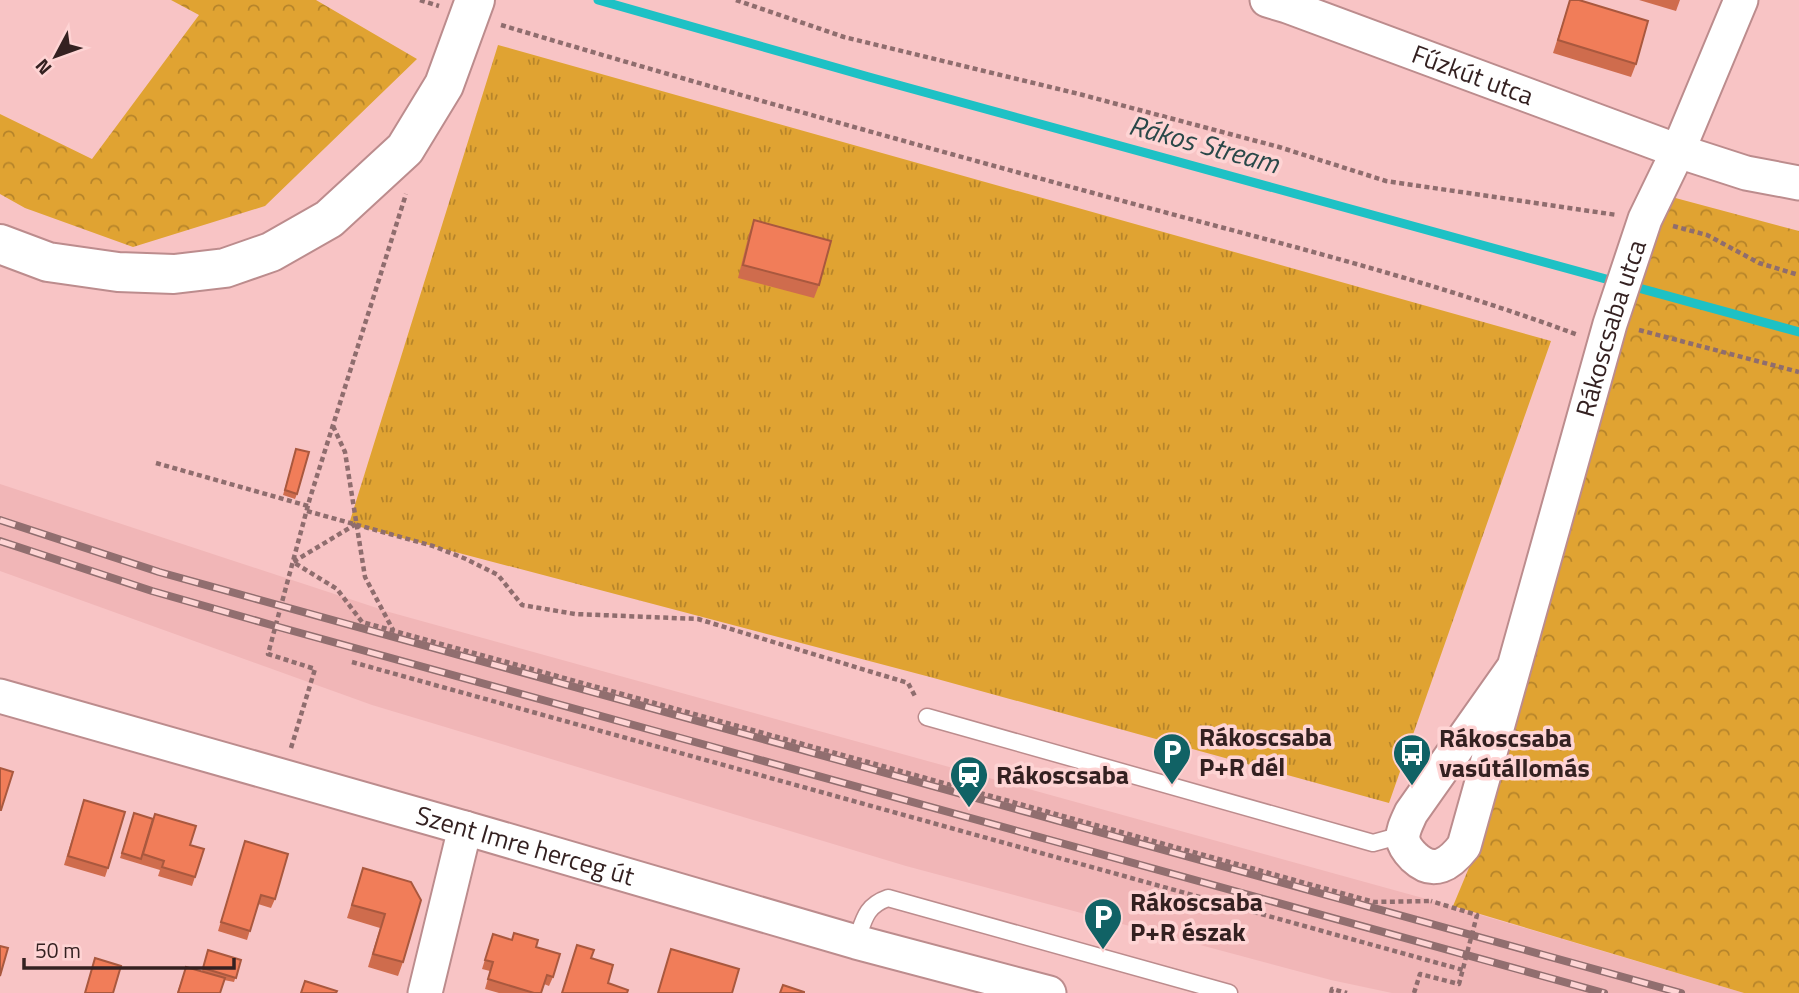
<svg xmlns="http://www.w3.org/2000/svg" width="1799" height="993" viewBox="0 0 1799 993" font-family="'Titillium Web',sans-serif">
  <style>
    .built { fill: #f1b6b7 }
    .grass { fill: url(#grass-tufts) }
    .forest { fill: url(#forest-crowns) }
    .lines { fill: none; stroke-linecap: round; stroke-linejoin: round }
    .stream { stroke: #1ec1c5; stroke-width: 9 }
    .lane-casing { stroke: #bc8c8d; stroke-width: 19 }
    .street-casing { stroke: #bc8c8d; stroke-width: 37 }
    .secondary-casing { stroke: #bc8c8d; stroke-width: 42 }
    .path { stroke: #8f6d6e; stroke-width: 4.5; stroke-dasharray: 5 3.5; stroke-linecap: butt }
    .lane { stroke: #fff; stroke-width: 16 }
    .street { stroke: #fff; stroke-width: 33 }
    .secondary { stroke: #fff; stroke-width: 38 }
    .rail-casing { stroke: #916e6f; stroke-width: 8 }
    .rail { stroke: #fed4d4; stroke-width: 5; stroke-dasharray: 16; stroke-linecap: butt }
    .wall { fill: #cf6c4d }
    .building { fill: #f17d59; stroke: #a9583e; stroke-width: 2 }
    .labels { text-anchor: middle; stroke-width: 7; stroke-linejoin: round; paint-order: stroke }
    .street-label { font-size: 26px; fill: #342121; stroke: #fed4d4 }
    .poi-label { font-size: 26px; font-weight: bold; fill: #342121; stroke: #fed4d4; text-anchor: start }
    .water-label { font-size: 28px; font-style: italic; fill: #294849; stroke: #fed4d4 }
  </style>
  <defs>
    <pattern id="grass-tufts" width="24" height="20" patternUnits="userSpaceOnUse" patternTransform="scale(1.75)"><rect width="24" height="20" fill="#e0a332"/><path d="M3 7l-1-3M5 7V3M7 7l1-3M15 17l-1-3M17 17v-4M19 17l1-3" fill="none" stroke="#b6842a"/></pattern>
    <pattern id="forest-crowns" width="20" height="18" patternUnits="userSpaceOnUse" patternTransform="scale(1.75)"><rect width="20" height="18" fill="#e0a332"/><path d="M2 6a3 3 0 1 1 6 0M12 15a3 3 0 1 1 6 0" fill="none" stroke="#b6842a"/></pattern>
  </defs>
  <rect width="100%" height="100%" fill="#f8c4c5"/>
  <polygon class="built" points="0,484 389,612 1430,900 1744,993 1392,993 1331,980 906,866 372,705 0,571"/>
  <polygon class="grass" points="498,45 1551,341 1389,803 930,677 349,524"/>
  <g class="forest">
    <polygon points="171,0 316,0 417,59 265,206 133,247 25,208 0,194 0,114 92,159 199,15"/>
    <polygon points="1668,196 1799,231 1799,993 1744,993 1453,906 1478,846 1616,331"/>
  </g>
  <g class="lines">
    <polyline class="stream" points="598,0 869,77 1799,332"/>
    <defs>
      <g id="lane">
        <polyline points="927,717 1373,843 1402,835"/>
        <path d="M 856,942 C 864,920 865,906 888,898 L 1229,993"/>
      </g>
      <g id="street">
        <path id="s1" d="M 1267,0 L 1287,6 L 1678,151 L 1746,173 L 1799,183"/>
        <path id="s2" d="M 1514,667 L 1411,813 C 1408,820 1402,831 1403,839 C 1404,846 1409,852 1414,857 C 1434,876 1450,864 1464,846 L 1610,324 L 1645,219 L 1678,151 L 1741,0"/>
        <path id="s3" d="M 0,696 L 465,828 L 856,942 L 1049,993"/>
        <polyline points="425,993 465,828"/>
      </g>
      <polyline id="secondary" points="0,244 48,262 118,272 174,274 225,268 271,252 329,219 405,149 444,85 475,0"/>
    </defs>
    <use href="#lane" class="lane-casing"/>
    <use href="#street" class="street-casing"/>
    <use href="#secondary" class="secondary-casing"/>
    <g class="path">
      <polyline points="420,0 439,6"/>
      <polyline points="736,0 844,37 1079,94 1279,147 1386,181 1617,215"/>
      <path d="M 501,25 C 699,84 898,140 1097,194 C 1258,238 1422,277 1578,335"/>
      <polyline points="1673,226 1707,235 1759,263 1799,275"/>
      <polyline points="1639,330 1799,372"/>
      <polyline points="333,426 345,452 365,577 393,630"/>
      <polyline points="156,463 308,506"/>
      <polyline points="307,511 433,546 466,559 498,575 522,605 575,614 698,619 908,683 916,698"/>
      <polyline points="356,524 293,562 337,589 362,622 1374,902 1431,901"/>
      <polyline points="352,662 1463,970"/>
      <polyline points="291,748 315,669 268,654 310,498 406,194"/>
      <polyline points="1331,993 1332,989 1347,993"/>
      <polyline points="1414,993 1420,974 1459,984 1477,915 1431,901"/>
    </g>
    <use href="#lane" class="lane"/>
    <use href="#street" class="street"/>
    <use href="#secondary" class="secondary"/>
    <defs>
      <g id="rail">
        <polyline points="0,520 159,572 1681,993"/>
        <polyline points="0,541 152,591 275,626 1604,993"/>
      </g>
    </defs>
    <use href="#rail" class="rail-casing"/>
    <use href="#rail" class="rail"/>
  </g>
  <g class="wall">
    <polygon points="1570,0 1636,64 1631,77 1553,53"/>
    <polygon points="1639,0 1680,0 1676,11"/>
    <polygon points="754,220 819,285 814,298 738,278 749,234"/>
    <polygon points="296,449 297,494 295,499 283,495"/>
    <polygon points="84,800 108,868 105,877 64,865"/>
    <polygon points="134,813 190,845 195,877 192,886 158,876 160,870 120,858"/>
    <polygon points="245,841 275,899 271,908 258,904 247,940 218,931"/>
    <polygon points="363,868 411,882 403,962 398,976 368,967 380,928 347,918"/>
    <polygon points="493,934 536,947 553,977 549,986 544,984 541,993 499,993 485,989 490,971 482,969"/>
    <polygon points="208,950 241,960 234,982 224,980 220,993 177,993 186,967 202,971"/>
  </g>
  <g class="building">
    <polygon points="1570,0 1579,0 1648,21 1636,64 1558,40"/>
    <polygon points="754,220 831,241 819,285 743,265"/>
    <polygon points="296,449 309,452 297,494 285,490"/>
    <polygon points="0,768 13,772 1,810 0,810"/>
    <polygon points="84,800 125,812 108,868 68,856"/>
    <polygon points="134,813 153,819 141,859 122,853"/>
    <polygon points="155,814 196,826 190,845 204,849 195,877 162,867 164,861 143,854"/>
    <polygon points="245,841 288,854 275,899 261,895 250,931 221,922"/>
    <polygon points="363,868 411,882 421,900 403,962 373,954 385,914 352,905"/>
    <polygon points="514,933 538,940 536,947 560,954 553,977 547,975 541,993 534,993 488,979 493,962 485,960 493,934 512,940"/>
    <polygon points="577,945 594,950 591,958 613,965 608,983 628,990 627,993 562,993"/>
    <polygon points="0,946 8,948 0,976"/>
    <polygon points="671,949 739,969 732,993 658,993"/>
    <polygon points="208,950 241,960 236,978 203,968"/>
    <polygon points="95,958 121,966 113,993 85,993"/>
    <polygon points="186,967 225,978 220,993 178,993"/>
    <polygon points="305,981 337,991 336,993 301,993"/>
    <polygon points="783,985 804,992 804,993 780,993"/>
  </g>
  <defs>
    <symbol id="parking-pin" viewBox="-11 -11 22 30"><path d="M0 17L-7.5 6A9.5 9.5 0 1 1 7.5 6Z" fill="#116265" stroke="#fed4d4"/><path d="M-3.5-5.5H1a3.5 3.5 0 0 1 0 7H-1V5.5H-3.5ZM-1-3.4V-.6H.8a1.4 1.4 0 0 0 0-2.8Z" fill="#fff"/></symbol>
    <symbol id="bus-pin" viewBox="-11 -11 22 30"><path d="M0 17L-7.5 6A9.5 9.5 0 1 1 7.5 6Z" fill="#116265" stroke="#fed4d4"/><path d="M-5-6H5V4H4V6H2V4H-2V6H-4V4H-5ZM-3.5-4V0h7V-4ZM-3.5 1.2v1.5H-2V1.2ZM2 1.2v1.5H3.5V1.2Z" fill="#fff"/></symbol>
    <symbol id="station-pin" viewBox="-11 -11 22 30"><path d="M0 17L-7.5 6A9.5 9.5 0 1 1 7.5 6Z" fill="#116265" stroke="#fed4d4"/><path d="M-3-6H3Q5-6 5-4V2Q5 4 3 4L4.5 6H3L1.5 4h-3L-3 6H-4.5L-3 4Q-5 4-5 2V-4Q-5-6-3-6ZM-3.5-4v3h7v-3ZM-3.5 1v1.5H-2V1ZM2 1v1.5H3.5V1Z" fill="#fff"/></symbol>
  </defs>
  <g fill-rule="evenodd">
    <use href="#parking-pin" x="1150" y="730" width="44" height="60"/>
    <use href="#bus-pin" x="1390" y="731" width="44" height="60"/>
    <use href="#station-pin" x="947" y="753" width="44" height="60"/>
    <use href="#parking-pin" x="1081" y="895" width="44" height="60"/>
  </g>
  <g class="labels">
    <g class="street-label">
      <text dy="9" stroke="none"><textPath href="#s1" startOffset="219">Fűzkút utca</textPath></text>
      <text dy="9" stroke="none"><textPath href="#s2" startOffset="826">Rákoscsaba utca</textPath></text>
      <text dy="9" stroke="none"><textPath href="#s3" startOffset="546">Szent Imre herceg út</textPath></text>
    </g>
    <g class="poi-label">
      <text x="1199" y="746">Rákoscsaba<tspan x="1199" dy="30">P+R dél</tspan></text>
      <text x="1439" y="747">Rákoscsaba<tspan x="1439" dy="30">vasútállomás</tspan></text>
      <text x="996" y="784">Rákoscsaba</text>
      <text x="1130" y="911">Rákoscsaba<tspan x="1130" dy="30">P+R észak</tspan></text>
    </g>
    <g class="water-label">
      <text transform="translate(1204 144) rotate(15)" y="10">Rákos Stream</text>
    </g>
  </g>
  <g transform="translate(56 56) rotate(229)" stroke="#fed4d4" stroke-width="5" paint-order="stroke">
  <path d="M0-5L12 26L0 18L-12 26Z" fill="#342121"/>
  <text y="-10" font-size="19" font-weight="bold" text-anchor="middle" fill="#342121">N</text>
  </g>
  <path d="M24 958v10h210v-10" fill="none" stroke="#342121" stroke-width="3.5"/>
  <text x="35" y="958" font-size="21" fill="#342121" stroke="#fed4d4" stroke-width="5" paint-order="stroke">50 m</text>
</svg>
